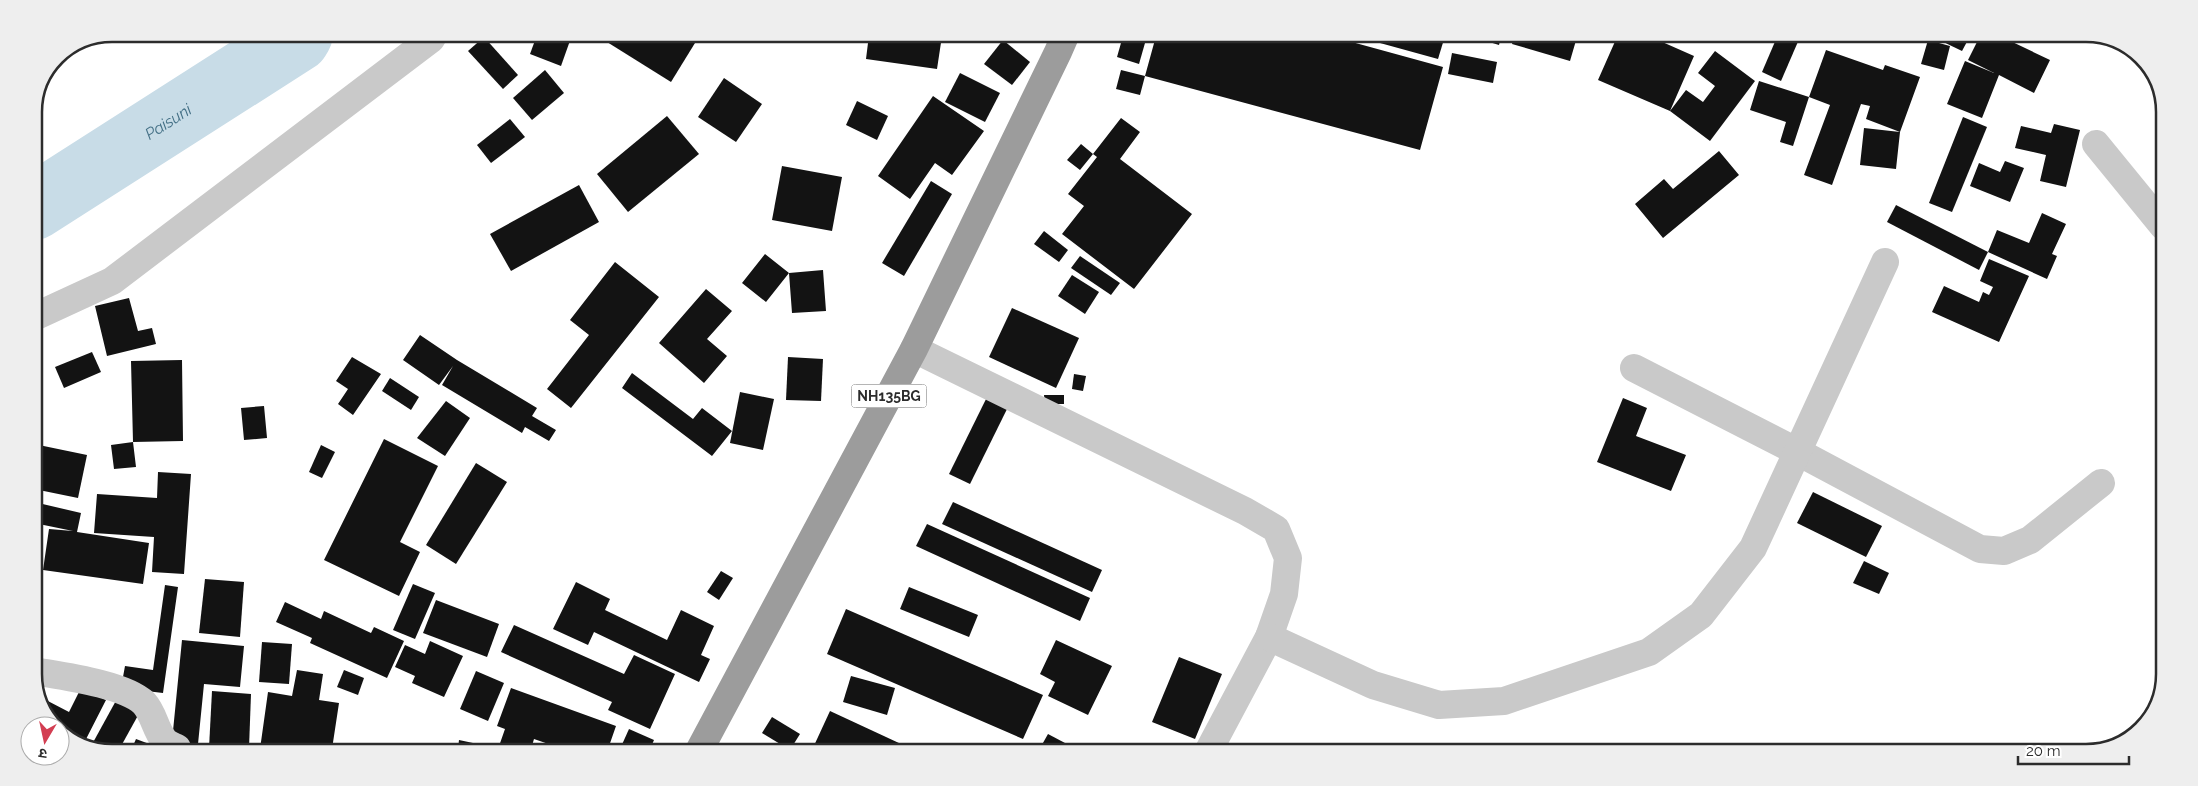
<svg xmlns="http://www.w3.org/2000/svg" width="2198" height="786" viewBox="0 0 2198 786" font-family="Raleway,'Noto Sans Devanagari',sans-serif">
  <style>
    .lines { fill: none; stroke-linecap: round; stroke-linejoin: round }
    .river { stroke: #c8dce7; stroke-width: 66 }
    .building { fill: #131313 }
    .pedestrian { stroke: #c9c9c9; stroke-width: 28 }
    .minor { stroke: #c9c9c9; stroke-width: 28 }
    .trunk { stroke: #9c9c9c; stroke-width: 28 }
    .labels { text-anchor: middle; stroke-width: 5; stroke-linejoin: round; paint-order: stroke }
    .shield { fill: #fff; stroke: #6b6b6b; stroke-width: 1 }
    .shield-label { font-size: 14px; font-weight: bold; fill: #2c2c2c }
    .water-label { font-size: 16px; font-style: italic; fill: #436f85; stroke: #fff }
    .rim { fill: none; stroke: #2c2c2c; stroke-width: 2.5 }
  </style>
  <rect width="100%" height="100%" fill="#fff"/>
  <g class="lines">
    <path class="river" id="s1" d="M 34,207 L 297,39 L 300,34"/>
  </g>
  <g class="building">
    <polygon points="537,35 572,35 561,66 530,54"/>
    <polygon points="612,35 683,35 695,43 671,82 607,42"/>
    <polygon points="869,35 942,36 937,69 866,59"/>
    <polygon points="1123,36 1147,36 1139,64 1117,57"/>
    <polygon points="1156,36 1330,36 1443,67 1420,150 1145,76 1140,95 1116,89 1121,70 1145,76"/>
    <polygon points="1382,36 1445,36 1438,59 1380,43"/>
    <polygon points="484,37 518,75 503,89 468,51"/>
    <polygon points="1473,37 1501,37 1499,45"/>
    <polygon points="1514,37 1577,37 1570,61 1512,44"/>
    <polygon points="1617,37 1651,37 1694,56 1670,111 1686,90 1703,102 1715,86 1698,73 1715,51 1755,81 1710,141 1670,111 1598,80"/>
    <polygon points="1777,37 1800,37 1781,81 1762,72"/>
    <polygon points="1880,37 1913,37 1912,43"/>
    <polygon points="1933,37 1969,38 1962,51"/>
    <polygon points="1979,38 2004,38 2050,60 2034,93 1999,75 1982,118 1947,104 1965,61 1994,73 1968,60"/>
    <polygon points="1003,40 1030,62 1012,85 984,64"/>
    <polygon points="1928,40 1950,46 1944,70 1921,64"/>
    <polygon points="1826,50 1883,70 1885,65 1920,77 1900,132 1896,169 1860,165 1864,128 1900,132 1866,119 1870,106 1861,104 1832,185 1804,175 1830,105 1809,97"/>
    <polygon points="1452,53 1497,62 1493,83 1448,74"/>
    <polygon points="545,70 564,93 532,120 513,98"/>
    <polygon points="960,73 1000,93 985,122 945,102"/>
    <polygon points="724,78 762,104 736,142 698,117"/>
    <polygon points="1759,81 1809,97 1793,146 1780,142 1786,122 1750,110"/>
    <polygon points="933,96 984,131 952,175 935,163 910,199 878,176"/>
    <polygon points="857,101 888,116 877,140 846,125"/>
    <polygon points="667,116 699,154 628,212 597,174"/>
    <polygon points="1963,117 1987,127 1952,212 1929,203"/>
    <polygon points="1121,118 1140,132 1120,159 1192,214 1134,289 1062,234 1084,206 1068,194 1097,157 1093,154 1080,170 1067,160 1081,144 1093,154"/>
    <polygon points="510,119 525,137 491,163 477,145"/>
    <polygon points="2054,124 2080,130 2066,187 2040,181 2046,155 2015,148 2021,126 2051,133"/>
    <polygon points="1719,151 1739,175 1663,238 1635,204 1664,179 1673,189"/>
    <polygon points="2005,161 2024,168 2010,202 1970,186 1979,163 2000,172"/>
    <polygon points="782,166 842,177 832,231 772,220"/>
    <polygon points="931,181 952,194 904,276 882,263"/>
    <polygon points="579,185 599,222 511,271 490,234"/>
    <polygon points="1896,205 1988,252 1979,270 1887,222"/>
    <polygon points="2042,213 2066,224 2052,254 2057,256 2047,279 1988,252 1997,230 2029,243"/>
    <polygon points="1044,231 1068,250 1059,262 1034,244"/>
    <polygon points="765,254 789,273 823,270 826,311 792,313 789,273 766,302 742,283"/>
    <polygon points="1080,256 1120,283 1111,295 1071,268"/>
    <polygon points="1989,259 2029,276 1999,342 1932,312 1944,286 1979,302 1983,292 1989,295 1993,287 1980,281"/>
    <polygon points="615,262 659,297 571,408 547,389 589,335 570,320"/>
    <polygon points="1072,275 1099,292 1085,314 1058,296"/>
    <polygon points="706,289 732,311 707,339 727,356 704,383 659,343"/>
    <polygon points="129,298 138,331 152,328 156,344 107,356 95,306"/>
    <polygon points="1012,308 1079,338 1056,388 989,357"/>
    <polygon points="420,335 457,360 537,408 532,416 556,430 549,441 525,427 522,433 442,385 453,366 439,385 403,360"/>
    <polygon points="92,352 101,372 64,388 55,367"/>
    <polygon points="352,357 381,374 353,415 338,404 348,389 336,381"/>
    <polygon points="788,357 823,359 821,401 786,400"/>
    <polygon points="182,360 183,441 133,442 136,467 114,469 111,445 133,442 131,361"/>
    <polygon points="632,373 693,419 702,408 732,431 712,456 622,388"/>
    <polygon points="1074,374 1086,376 1083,391 1072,389"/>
    <polygon points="390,378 419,397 411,410 382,391"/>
    <polygon points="740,392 774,399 763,450 730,443"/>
    <polygon points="989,393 1010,403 970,484 949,474"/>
    <polygon points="1044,395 1064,395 1064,404 1045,404"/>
    <polygon points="1623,398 1647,408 1636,436 1686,455 1671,491 1597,462"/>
    <polygon points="446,401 470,418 445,456 417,438"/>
    <polygon points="264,406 267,438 244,440 241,408"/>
    <polygon points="384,439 438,466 400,542 420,552 399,596 324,560"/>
    <polygon points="34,444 87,455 78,498 34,489"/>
    <polygon points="321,445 335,452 322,478 309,472"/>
    <polygon points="476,463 507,482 456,564 426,545"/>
    <polygon points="158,472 191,474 184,574 152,572 154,537 94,533 97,494 157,498"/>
    <polygon points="1813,492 1882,526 1866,557 1797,523"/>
    <polygon points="34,502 81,513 77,532 149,543 143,584 43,570 49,529 73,531 34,523"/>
    <polygon points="953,502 1102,570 1092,592 942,524"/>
    <polygon points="927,524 1090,598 1080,621 916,546"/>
    <polygon points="1864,561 1889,573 1879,594 1853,583"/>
    <polygon points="721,571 733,578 719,600 707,592"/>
    <polygon points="205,579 244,582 240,637 199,633"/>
    <polygon points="576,582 610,599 605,610 667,640 681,610 714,626 701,655 710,659 699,682 594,632 588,645 553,629"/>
    <polygon points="413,584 435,593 415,639 393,630"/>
    <polygon points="165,585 178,587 163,693 121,688 125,666 153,670"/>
    <polygon points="909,587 978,615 969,637 900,609"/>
    <polygon points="436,600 499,624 487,657 423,633"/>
    <polygon points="285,602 321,619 324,611 371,633 374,627 404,641 387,678 310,643 312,638 276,622"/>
    <polygon points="846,609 1043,695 1023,739 827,654"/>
    <polygon points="514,625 624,674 634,655 675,674 650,729 608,710 612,702 501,652"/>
    <polygon points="182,640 244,646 240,687 204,684 198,744 172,741"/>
    <polygon points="1056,640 1112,666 1088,715 1048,696 1055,682 1040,674"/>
    <polygon points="430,641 463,656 444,697 412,683 415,676 395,667 405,645 425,654"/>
    <polygon points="262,642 292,644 289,684 259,682"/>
    <polygon points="1179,657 1222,674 1195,739 1152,722"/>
    <polygon points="297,670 323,674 319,700 339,703 332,749 260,749 268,692 292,696"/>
    <polygon points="344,670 364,678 358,695 337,687"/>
    <polygon points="476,671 504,683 488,721 460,709"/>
    <polygon points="851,676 895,688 887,715 843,702"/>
    <polygon points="81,688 106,700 83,745 60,729 60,726 50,722 43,702 44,699 69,712"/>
    <polygon points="511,688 616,726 608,749 563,749 534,739 531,749 498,749 505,729 497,726"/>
    <polygon points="212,691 251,694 249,748 209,748"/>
    <polygon points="118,697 141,710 120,748 90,748"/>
    <polygon points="830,711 914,750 812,750"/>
    <polygon points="772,717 800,734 790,750 762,733"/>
    <polygon points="629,729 654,740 650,749 620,749"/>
    <polygon points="1048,734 1065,743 1061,750 1039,750"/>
    <polygon points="136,739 160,748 132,748"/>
    <polygon points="459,740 487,746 487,749 458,749"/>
  </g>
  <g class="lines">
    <polyline class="pedestrian" points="34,317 112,281 431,39 434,34"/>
    <g class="minor">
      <polyline points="2096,144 2163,226"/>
      <polyline points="914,349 1245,511 1276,529 1288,558 1284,594 1269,637 1209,750"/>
      <polyline points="1634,368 1798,452 1980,549 2004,551 2030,540 2101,483"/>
      <polyline points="1269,637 1373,685 1439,705 1504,701 1649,652 1701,615 1753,548 1885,262"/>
      <path d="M 34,671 C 62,676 124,684 144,703 C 154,714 155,729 164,740 C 167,744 173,746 177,748"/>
    </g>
    <polyline class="trunk" points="700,749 914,349 1058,52 1065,36"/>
  </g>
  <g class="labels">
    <rect class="shield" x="851.5" y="384.5" width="75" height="23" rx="4"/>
    <g class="shield-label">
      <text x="889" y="401">NH135BG</text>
    </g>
    <g class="water-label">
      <text dy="6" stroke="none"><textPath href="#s1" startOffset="159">Paisuni</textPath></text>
    </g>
  </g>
  <path d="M0 0H2198V786H0ZM112 42H2086A70 70 0 0 1 2156 112V674A70 70 0 0 1 2086 744H112A70 70 0 0 1 42 674V112A70 70 0 0 1 112 42Z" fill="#eee" fill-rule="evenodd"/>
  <path class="rim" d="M112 42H2086A70 70 0 0 1 2156 112V674A70 70 0 0 1 2086 744H112A70 70 0 0 1 42 674V112A70 70 0 0 1 112 42Z"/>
  <g transform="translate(45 741) rotate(189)"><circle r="24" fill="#ffffff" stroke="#ababab"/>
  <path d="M0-4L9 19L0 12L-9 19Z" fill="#d33e52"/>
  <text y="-8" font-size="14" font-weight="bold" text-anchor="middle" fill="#2c2c2c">उ</text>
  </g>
  <path d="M2018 756v8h111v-8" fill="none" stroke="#2c2c2c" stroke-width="2.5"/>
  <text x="2026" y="756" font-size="15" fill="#2c2c2c" stroke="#ffffff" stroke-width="4" paint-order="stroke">20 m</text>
</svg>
